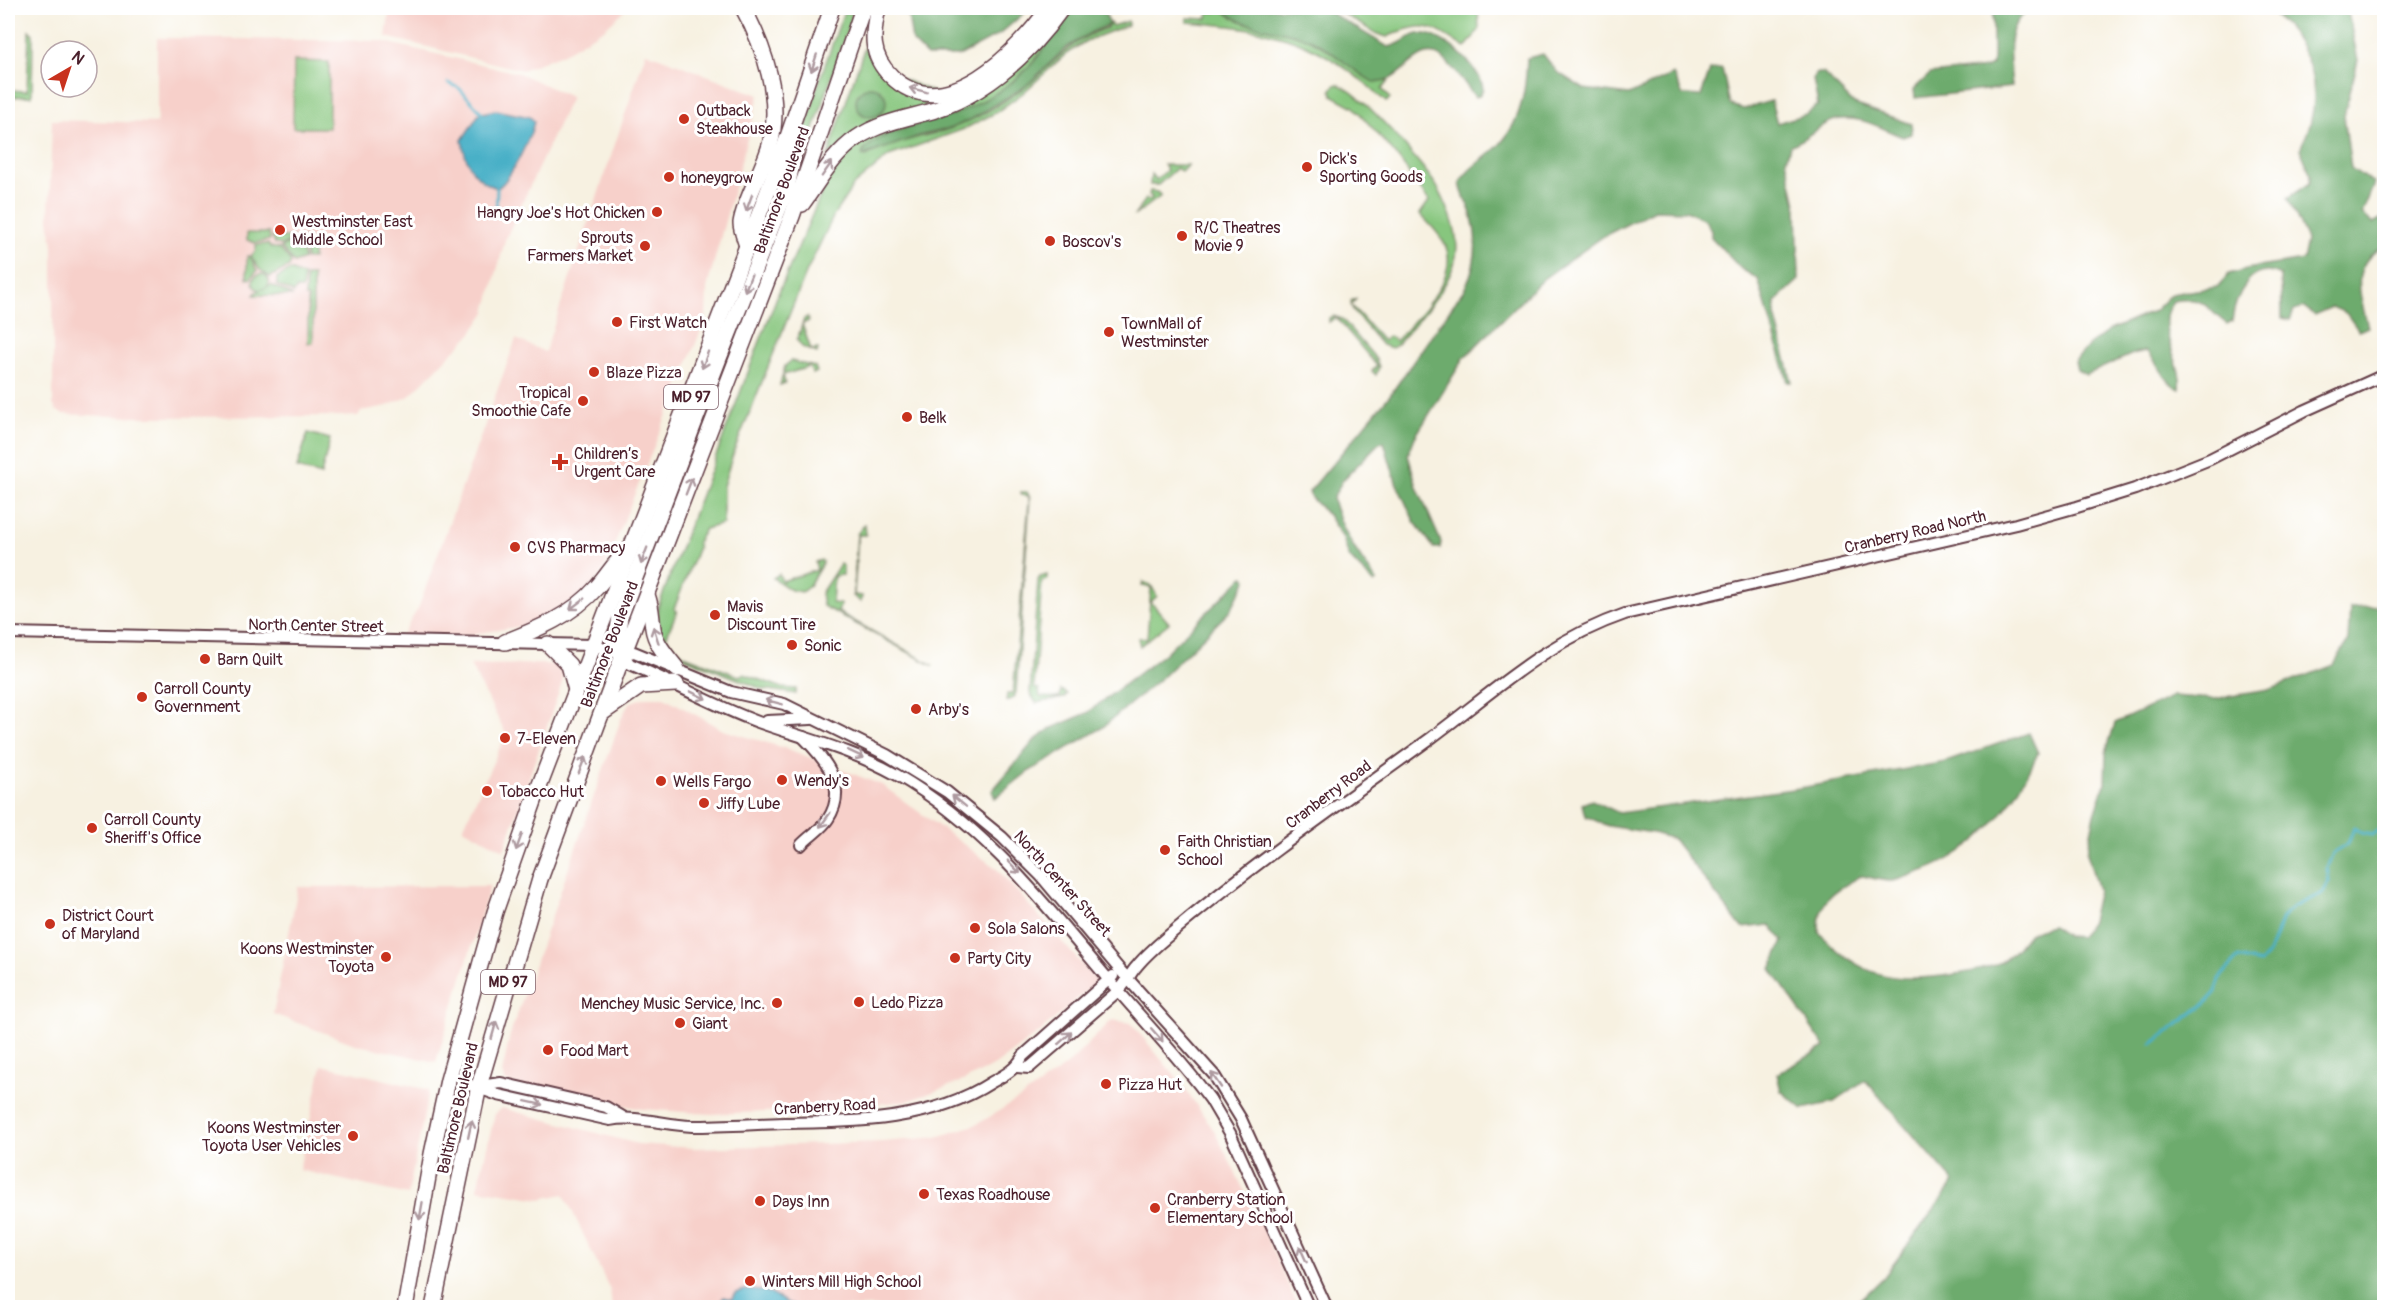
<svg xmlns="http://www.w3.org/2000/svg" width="2392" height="1315" viewBox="0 0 2392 1315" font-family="Pangolin,sans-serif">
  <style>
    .built { fill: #f7d0ca }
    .green { fill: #87c67e; stroke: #687254; stroke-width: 1.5 }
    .forest { fill: #6dab6d; stroke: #5c654c; stroke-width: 1.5 }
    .water { fill: #48b0c7; stroke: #496879; stroke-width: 1.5 }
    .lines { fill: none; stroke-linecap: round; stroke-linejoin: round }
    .stream { stroke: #48b0c7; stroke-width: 3 }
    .tertiary-casing { stroke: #643e46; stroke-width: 14 }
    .trunk-casing { stroke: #643e46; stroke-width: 18 }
    .tertiary { stroke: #fff; stroke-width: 10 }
    .trunk { stroke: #fff; stroke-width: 15 }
    .oneway { stroke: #ae9aa0 }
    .poi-dot { fill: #c8321e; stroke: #fff; stroke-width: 2 }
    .labels { text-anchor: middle; stroke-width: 6; stroke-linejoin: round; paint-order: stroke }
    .shield { fill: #fff; stroke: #80626b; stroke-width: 1.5 }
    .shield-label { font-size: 15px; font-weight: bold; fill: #4a1f2b }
    .poi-label { font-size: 16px; fill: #4a1f2b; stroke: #fff; text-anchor: start }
    .street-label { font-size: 16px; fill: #4a1f2b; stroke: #fff }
  </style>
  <rect width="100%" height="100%" fill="#fff"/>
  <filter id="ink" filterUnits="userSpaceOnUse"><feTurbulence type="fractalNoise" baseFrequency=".0167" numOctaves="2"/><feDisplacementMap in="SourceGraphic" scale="12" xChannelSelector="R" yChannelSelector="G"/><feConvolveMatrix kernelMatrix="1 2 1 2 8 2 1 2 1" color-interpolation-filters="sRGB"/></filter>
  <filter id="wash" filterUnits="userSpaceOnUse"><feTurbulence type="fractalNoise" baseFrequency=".008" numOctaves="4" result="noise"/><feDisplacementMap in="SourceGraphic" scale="24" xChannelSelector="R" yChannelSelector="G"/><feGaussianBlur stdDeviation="1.35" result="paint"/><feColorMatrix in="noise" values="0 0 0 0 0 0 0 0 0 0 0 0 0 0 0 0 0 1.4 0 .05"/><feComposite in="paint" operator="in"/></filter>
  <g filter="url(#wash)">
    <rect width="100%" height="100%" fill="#f7f1e1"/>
    <g class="built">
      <polygon points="390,8 627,8 604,29 562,54 522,70 386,37"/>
      <polygon points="157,38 380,41 519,73 571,97 505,240 486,312 471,334 408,397 387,406 361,411 358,416 134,417 62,414 56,410 53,404 53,245 49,219 52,120 157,123"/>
      <polygon points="646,52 759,95 707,288 706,318 606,565 591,589 541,623 425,642 399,639 418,609 516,339 545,352"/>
      <polygon points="547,664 554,665 561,672 563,680 504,850 463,828 506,734 470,665"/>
      <polygon points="645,697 664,697 723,730 785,748 882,785 996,868 1097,981 1040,1032 995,1065 963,1081 908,1101 815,1110 711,1114 643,1109 523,1087 505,1081 502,1073 510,1035 621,719 629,703"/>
      <polygon points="490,886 436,1062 355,1044 273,1014 298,887"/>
      <polygon points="1112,1020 1131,1023 1184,1087 1215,1132 1259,1220 1298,1307 612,1307 610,1290 564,1194 541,1199 477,1189 495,1114 502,1108 638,1144 694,1148 883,1142 937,1137 978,1124 1022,1097 1066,1066"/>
      <polygon points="322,1065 429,1090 408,1195 299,1170"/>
    </g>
    <g class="green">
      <path d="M 1067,8 L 1072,8 C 1059,25 1048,43 1035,60 C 1017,83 982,103 956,114 C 925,128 889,127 863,151 L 866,156 C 892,141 922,138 949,129 C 976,120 1003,103 1026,86 C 1053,64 1072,38 1107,28 L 1110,23 L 1112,26 L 1128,21 L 1128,25 L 1086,41 L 1066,54 L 1023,93 L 995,113 L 964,129 L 889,156 L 853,186 L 835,213 L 807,271 L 734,451 L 723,486 L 723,524 L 705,529 L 697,542 L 698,547 L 674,609 L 677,611 L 666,638 L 684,655 L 739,676 L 744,674 L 783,688 L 796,689 L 796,694 L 762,689 L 678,655 C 661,642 657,628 658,607 L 778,294 L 831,171 L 861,141 L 917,120 Z"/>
      <path d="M 1218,8 L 1239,20 L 1307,38 L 1335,53 L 1368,79 L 1388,81 L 1382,89 L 1390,99 L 1386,102 C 1318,39 1278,29 1187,22 L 1187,18 L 1207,19 L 1208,12 L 1217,12 Z"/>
      <path d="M 1333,8 L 1478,8 L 1479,30 L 1465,48 C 1431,26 1426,19 1387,37 L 1377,34 Z"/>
      <polygon points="844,11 853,14 789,203 727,364 722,362 790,185 816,90"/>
      <polygon points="29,30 33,34 32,96 8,97 8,90 27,91"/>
      <polygon points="866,43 878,68 946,98 930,103 828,155"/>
      <polygon points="294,61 329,62 329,128 293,128"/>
      <path d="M 1337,84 C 1359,89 1427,169 1439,190 C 1449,209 1460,234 1456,256 C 1450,289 1418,318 1398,344 L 1392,348 L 1382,345 L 1353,311 L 1351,301 L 1357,298 L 1351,305 L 1383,341 L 1389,336 L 1396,341 C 1415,318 1459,280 1446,247 C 1441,234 1429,224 1420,214 L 1429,201 L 1396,155 L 1354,107 L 1332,95 L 1331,89 Z"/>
      <polygon points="1164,165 1188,165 1181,172 1177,168 1158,185 1150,185 1151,174 1156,180 1167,170"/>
      <polygon points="1150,191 1157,192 1161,196 1134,216 1146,199 1150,200 1152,197 1149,195"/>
      <polygon points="247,233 269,233 270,240 255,243 247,240"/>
      <polygon points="272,237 294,237 295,240 283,245 275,244"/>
      <polygon points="304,237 313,243 313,259 306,259"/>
      <polygon points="297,241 300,241 304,259 294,263 281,247"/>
      <polygon points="268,244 270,247 280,249 291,262 289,267 270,277 259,269 251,256 256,250 256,245"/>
      <polygon points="247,256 250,256 257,271 250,279 247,278"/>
      <polygon points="290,270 304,276 302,289 296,289 294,293 277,285 277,278"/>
      <circle cx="261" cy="282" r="8"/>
      <polygon points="306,276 313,276 313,343 308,343 308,297 305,297"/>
      <polygon points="271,285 293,296 254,295 256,292"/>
      <polygon points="1333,316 1342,319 1376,359 1379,367 1376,375 1372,371 1377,366 1336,317 1329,322 1329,318"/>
      <polygon points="807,317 809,321 802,324 811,350 818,349 817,353 802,347 797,340 804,319"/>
      <polygon points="791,361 815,367 817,372 813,374 809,367 783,375 785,383 780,385 785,366"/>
      <polygon points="308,433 330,439 321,475 297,468"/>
      <polygon points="1021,492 1027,492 1030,498 1016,692 1014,698 1006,701 1007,694 1013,694 1029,503 1029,496 1021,495"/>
      <polygon points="865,524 866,535 858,535 854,595 862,596 861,602 853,596 857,534"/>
      <polygon points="821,560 823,562 809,586 802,592 791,590 773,578 779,574 782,581 817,570 815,562"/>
      <polygon points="840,564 843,566 843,575 834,576 832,603 841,604 838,612 934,666 823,606 821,593"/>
      <polygon points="1047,575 1047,580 1042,581 1034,688 1039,689 1040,697 1060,698 1061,690 1067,694 1064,698 1036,703 1030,693 1038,580 1040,577"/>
      <polygon points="1143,582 1151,585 1157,596 1151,602 1169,623 1140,646 1138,638 1147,638 1151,587 1142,586"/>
    </g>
    <g class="forest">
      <polygon points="907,8 1030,8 1000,34 959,56 927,56 912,41"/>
      <path d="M 1072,8 C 1088,7 1108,6 1109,25 L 1092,32 L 1066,48 L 1026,86 L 972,119 L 949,129 L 922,135 L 862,156 C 868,131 935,123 956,114 C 983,102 1017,83 1035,60 C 1048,43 1059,25 1072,8 Z"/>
      <path d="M 1222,8 L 1323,8 L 1388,47 C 1401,45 1408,36 1418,34 C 1440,30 1482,68 1483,89 L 1479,96 L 1475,97 C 1466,85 1457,72 1446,61 C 1419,35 1402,86 1375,82 C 1361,79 1328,45 1306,38 C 1282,29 1237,28 1222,8 Z"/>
      <path d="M 1993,8 L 2032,8 C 2002,24 2010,58 2012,87 L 1915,98 L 1914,89 L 1930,74 L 1986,68 L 1993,64 Z"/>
      <path d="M 2266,8 L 2347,8 L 2358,60 L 2344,116 L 2351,168 L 2374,184 L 2362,214 L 2373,223 L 2384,217 L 2384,246 C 2348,265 2360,294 2368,327 L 2359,331 L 2346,313 L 2332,307 L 2314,315 L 2304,307 L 2294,310 L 2290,320 L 2282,318 L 2281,276 C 2251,260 2235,297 2232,321 L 2227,324 C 2203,307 2208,296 2173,301 C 2152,329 2184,360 2180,389 C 2164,383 2159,362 2146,351 L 2135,353 L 2086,375 L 2077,370 L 2075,361 L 2089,345 L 2110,330 L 2154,311 L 2171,294 L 2217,287 L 2229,274 L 2246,269 L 2303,260 L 2307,240 L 2288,198 L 2310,183 L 2311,175 L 2300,149 C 2328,96 2312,43 2266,8 Z"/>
      <path d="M 1543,54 L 1557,72 L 1584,89 L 1629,95 L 1673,74 L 1683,95 L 1701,96 L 1710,70 L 1722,68 L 1730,105 L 1744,109 L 1771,101 L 1777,123 L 1806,114 L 1818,105 L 1813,79 L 1817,73 L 1823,73 L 1854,104 L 1912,124 L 1911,134 L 1903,137 C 1882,129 1859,114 1835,120 C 1819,125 1805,140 1790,146 L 1786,160 L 1797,208 L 1799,280 L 1775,302 L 1775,315 L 1792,382 L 1788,382 L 1758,279 L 1741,269 L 1711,237 L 1711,231 L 1705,220 L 1686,211 L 1655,210 L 1604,236 L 1543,279 L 1464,358 L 1415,437 L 1408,455 L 1417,487 L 1441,542 L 1440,548 L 1434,548 L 1414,521 L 1396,482 L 1384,442 L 1379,443 L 1343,480 L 1333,498 C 1340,529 1358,555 1377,581 L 1374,583 L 1349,557 L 1343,538 L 1328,515 L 1311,498 L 1309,492 L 1390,395 L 1465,288 C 1477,264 1479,241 1471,214 C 1468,203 1461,194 1460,182 C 1469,166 1489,157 1501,143 C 1522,119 1526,88 1527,58 Z"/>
      <circle cx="871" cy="102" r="15"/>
      <polygon points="1244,576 1247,579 1230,611 1162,677 1102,728 1028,772 995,798 992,791 1034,741 1050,729 1087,713 1164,654"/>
      <path d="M 2384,606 L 2384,1307 L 1853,1307 L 1884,1277 L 1954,1182 L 1865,1080 L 1834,1102 L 1803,1109 L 1781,1091 L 1777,1074 L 1825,1047 L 1771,969 L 1783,941 L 1770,925 L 1742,928 L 1673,839 L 1653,833 L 1608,826 L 1585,816 L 1582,804 L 1592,800 L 1619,813 L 1800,788 L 1946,762 L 2029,733 L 2038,753 C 2013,808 1974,856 1914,874 C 1908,876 1899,880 1892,881 C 1882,881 1870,877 1861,876 C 1833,892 1818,898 1819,932 C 1861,979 1896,984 1956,974 C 1970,972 1994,968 2005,959 C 2029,942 2017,933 2052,926 L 2067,936 L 2080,937 L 2091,921 L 2098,890 L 2087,853 L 2095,814 L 2105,784 L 2106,752 L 2115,723 L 2173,696 L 2213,699 L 2269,690 L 2334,665 L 2348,640 L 2350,608 Z"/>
    </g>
    <g class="water">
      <path d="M 495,110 L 530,117 L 534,121 C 532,135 509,183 497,188 C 474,181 465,163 462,140 L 479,114 Z"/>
      <polygon points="744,1290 766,1291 795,1307 716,1307 724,1297 732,1299 736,1293"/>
    </g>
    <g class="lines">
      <g class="stream">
        <polyline points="448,83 459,88 482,113"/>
        <polyline points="496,215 497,188"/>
        <polyline points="2152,1044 2205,1004 2216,992 2219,979 2238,958 2260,963 2269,953 2282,918 2293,907 2323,893 2329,882 2327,867 2333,853 2348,844 2354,828 2361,833 2373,835 2384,825"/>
      </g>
    </g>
  </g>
  <g filter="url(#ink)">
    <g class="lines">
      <defs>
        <g id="tertiary">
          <polyline points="8,633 593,645 623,655 634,652 731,692 784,704 887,755 947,792 1002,837 1041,876 1120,970 1214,1075 1241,1119 1327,1308"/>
          <path d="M 623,655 L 630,664 C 673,682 714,706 758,722 C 806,739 853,750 897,775 C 985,826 1043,902 1108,979 C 1142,1019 1179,1057 1210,1099 L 1230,1133 L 1309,1308"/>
          <polyline points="767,721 811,719"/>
          <path d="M 801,845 C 809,836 822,829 828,819 C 849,787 825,759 803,737"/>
          <path d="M 1017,1067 L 1029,1068 L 1118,991 C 1127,983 1130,973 1137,966 C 1149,951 1166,938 1180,926 C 1260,859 1347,799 1431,738 C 1497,689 1546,641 1625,614 L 2016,524 L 2077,507 L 2135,489 L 2210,459 L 2304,411 L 2384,375"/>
          <path d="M 464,1083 L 498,1095 L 610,1120 C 636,1115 665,1125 692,1126 C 722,1126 753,1124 784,1123 C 855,1122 930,1122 992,1082 C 1005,1075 1016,1069 1023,1056 L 1113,976"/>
          <polyline points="479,1086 501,1083 606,1107 623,1117"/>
        </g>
        <g id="trunk">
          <path d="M 743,8 C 765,48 782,99 770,145 C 764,168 744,201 741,223 C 741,230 745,239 747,246"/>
          <path d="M 878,8 C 872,34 870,56 891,76 C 944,129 1019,50 1049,8"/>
          <path d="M 802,204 C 819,181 832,155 857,138 C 880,122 909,118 935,110 C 989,92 1030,53 1062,8"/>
          <path d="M 647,595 C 652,608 651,615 653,628 C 655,644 668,657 677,669"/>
          <path d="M 505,642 C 538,629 573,615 597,587 C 608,575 615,562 627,551"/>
          <polyline points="548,644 569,665 576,690"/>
          <polyline points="623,655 616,643 620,617 719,358 787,188 797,137"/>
          <polyline points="602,713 641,686 676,684"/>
          <polyline points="405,1308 432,1154 448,1080 495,912 539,787 780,160 832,8"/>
          <polyline points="433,1308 479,1086 540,879 623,655 792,216 863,8"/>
        </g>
      </defs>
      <use href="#tertiary" class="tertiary-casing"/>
      <use href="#trunk" class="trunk-casing"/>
      <use href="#tertiary" class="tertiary"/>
      <use href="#trunk" class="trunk"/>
    </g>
    <defs><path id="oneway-shaft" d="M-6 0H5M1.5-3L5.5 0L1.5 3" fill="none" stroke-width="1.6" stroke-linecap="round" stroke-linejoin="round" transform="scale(1.5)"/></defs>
    <g class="oneway">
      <use href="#oneway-shaft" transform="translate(814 63) rotate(108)"/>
      <use href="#oneway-shaft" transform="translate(918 90) rotate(-166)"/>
      <use href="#oneway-shaft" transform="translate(827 169) rotate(-55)"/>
      <use href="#oneway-shaft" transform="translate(749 203) rotate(110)"/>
      <use href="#oneway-shaft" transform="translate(748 283) rotate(112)"/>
      <use href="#oneway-shaft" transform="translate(705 360) rotate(110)"/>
      <use href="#oneway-shaft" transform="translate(689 486) rotate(-69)"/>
      <use href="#oneway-shaft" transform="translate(644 556) rotate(111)"/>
      <use href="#oneway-shaft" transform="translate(577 604) rotate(143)"/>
      <use href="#oneway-shaft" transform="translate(656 635) rotate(-108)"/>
      <use href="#oneway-shaft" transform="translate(698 695) rotate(26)"/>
      <use href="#oneway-shaft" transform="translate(774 702) rotate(-165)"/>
      <use href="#oneway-shaft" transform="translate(856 754) rotate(25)"/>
      <use href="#oneway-shaft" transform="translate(582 765) rotate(-69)"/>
      <use href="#oneway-shaft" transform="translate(959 801) rotate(-141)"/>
      <use href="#oneway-shaft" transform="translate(825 820) rotate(126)"/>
      <use href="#oneway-shaft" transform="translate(519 842) rotate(110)"/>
      <use href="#oneway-shaft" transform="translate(1014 867) rotate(46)"/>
      <use href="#oneway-shaft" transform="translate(494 1030) rotate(-74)"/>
      <use href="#oneway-shaft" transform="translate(1157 1035) rotate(49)"/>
      <use href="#oneway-shaft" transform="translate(1065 1038) rotate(-42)"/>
      <use href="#oneway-shaft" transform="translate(1216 1080) rotate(-124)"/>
      <use href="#oneway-shaft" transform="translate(534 1103) rotate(12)"/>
      <use href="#oneway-shaft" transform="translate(470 1129) rotate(-78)"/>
      <use href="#oneway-shaft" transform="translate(421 1211) rotate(100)"/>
      <use href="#oneway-shaft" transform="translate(1303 1254) rotate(-114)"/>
    </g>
  </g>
  <g class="poi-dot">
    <circle cx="684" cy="119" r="6"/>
    <circle cx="1307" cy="167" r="6"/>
    <circle cx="669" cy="177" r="6"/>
    <circle cx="657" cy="212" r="6"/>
    <circle cx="280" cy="230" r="6"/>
    <circle cx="1182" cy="236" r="6"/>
    <circle cx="1050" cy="241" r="6"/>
    <circle cx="645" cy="246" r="6"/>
    <circle cx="617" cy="322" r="6"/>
    <circle cx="1109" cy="332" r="6"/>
    <circle cx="594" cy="372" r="6"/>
    <circle cx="583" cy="401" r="6"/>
    <circle cx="907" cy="417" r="6"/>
    <path d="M557 453h6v6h6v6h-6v6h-6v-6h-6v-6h6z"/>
    <circle cx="515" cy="547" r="6"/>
    <circle cx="715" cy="615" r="6"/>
    <circle cx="792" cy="645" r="6"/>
    <circle cx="205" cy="659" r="6"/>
    <circle cx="142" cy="697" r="6"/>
    <circle cx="916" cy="709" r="6"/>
    <circle cx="505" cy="738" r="6"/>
    <circle cx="782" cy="780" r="6"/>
    <circle cx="661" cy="781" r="6"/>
    <circle cx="487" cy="791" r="6"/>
    <circle cx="704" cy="803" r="6"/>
    <circle cx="92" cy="828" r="6"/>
    <circle cx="1165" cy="850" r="6"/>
    <circle cx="50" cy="924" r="6"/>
    <circle cx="975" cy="928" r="6"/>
    <circle cx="386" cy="957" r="6"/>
    <circle cx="955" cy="958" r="6"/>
    <circle cx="859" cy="1002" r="6"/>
    <circle cx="777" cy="1003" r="6"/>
    <circle cx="680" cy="1023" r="6"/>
    <circle cx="548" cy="1050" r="6"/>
    <circle cx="1106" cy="1084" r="6"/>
    <circle cx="353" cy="1136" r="6"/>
    <circle cx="924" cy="1194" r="6"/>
    <circle cx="760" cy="1201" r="6"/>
    <circle cx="1155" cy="1208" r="6"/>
    <circle cx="750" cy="1281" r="6"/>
  </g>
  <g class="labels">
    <g class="shield">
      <rect x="664" y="385" width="54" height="24" rx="4.5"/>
      <rect x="481" y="970" width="54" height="24" rx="4.5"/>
    </g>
    <g class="shield-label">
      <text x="691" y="402">MD 97</text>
      <text x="508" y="987">MD 97</text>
    </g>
    <g class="poi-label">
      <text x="696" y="116">Outback<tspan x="696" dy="18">Steakhouse</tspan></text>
      <text x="1319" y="164">Dick's<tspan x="1319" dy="18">Sporting Goods</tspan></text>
      <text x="681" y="183">honeygrow</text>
      <text x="645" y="218" text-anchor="end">Hangry Joe's Hot Chicken</text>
      <text x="292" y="227">Westminster East<tspan x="292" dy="18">Middle School</tspan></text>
      <text x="1194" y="233">R/C Theatres<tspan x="1194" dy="18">Movie 9</tspan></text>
      <text x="633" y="243" text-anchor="end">Sprouts<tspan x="633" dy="18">Farmers Market</tspan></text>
      <text x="1062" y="247">Boscov's</text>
      <text x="629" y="328">First Watch</text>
      <text x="1121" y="329">TownMall of<tspan x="1121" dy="18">Westminster</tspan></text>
      <text x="606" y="378">Blaze Pizza</text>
      <text x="571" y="398" text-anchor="end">Tropical<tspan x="571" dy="18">Smoothie Cafe</tspan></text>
      <text x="919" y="423">Belk</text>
      <text x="574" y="459">Children’s<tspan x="574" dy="18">Urgent Care</tspan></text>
      <text x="527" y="553">CVS Pharmacy</text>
      <text x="727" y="612">Mavis<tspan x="727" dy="18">Discount Tire</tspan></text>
      <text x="804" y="651">Sonic</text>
      <text x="217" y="665">Barn Quilt</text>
      <text x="154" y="694">Carroll County<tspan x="154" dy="18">Government</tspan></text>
      <text x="928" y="715">Arby's</text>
      <text x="517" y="744">7-Eleven</text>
      <text x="794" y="786">Wendy's</text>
      <text x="673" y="787">Wells Fargo</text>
      <text x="499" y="797">Tobacco Hut</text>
      <text x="716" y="809">Jiffy Lube</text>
      <text x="104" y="825">Carroll County<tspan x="104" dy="18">Sheriff's Office</tspan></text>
      <text x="1177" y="847">Faith Christian<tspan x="1177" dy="18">School</tspan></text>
      <text x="62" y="921">District Court<tspan x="62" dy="18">of Maryland</tspan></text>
      <text x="987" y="934">Sola Salons</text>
      <text x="374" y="954" text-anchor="end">Koons Westminster<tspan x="374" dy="18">Toyota</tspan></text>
      <text x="967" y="964">Party City</text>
      <text x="871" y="1008">Ledo Pizza</text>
      <text x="765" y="1009" text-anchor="end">Menchey Music Service, Inc.</text>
      <text x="692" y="1029">Giant</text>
      <text x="560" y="1056">Food Mart</text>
      <text x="1118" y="1090">Pizza Hut</text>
      <text x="341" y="1133" text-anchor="end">Koons Westminster<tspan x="341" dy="18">Toyota User Vehicles</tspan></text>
      <text x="936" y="1200">Texas Roadhouse</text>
      <text x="1167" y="1205">Cranberry Station<tspan x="1167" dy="18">Elementary School</tspan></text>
      <text x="772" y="1207">Days Inn</text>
      <text x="762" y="1287">Winters Mill High School</text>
    </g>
    <g class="street-label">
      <text transform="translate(781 190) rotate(-70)" y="6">Baltimore Boulevard</text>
      <text transform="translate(1915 531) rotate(-13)" y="6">Cranberry Road North</text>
      <text transform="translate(316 625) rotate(1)" y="6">North Center Street</text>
      <text transform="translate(609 644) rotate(-69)" y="6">Baltimore Boulevard</text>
      <text transform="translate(1328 794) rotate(-37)" y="6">Cranberry Road</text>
      <text transform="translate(1063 883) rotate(48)" y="6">North Center Street</text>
      <text transform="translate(825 1106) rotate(-3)" y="6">Cranberry Road</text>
      <text transform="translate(457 1108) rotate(-77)" y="6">Baltimore Boulevard</text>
    </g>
  </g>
  <rect width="2392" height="1315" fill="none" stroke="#fff" stroke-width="30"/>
  <g transform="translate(69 69) rotate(39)"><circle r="28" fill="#ffffff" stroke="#b7a5aa" stroke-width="1.5"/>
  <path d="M0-4.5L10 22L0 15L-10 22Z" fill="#c8321e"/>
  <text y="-9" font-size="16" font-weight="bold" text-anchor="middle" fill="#4a1f2b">N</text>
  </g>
</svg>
